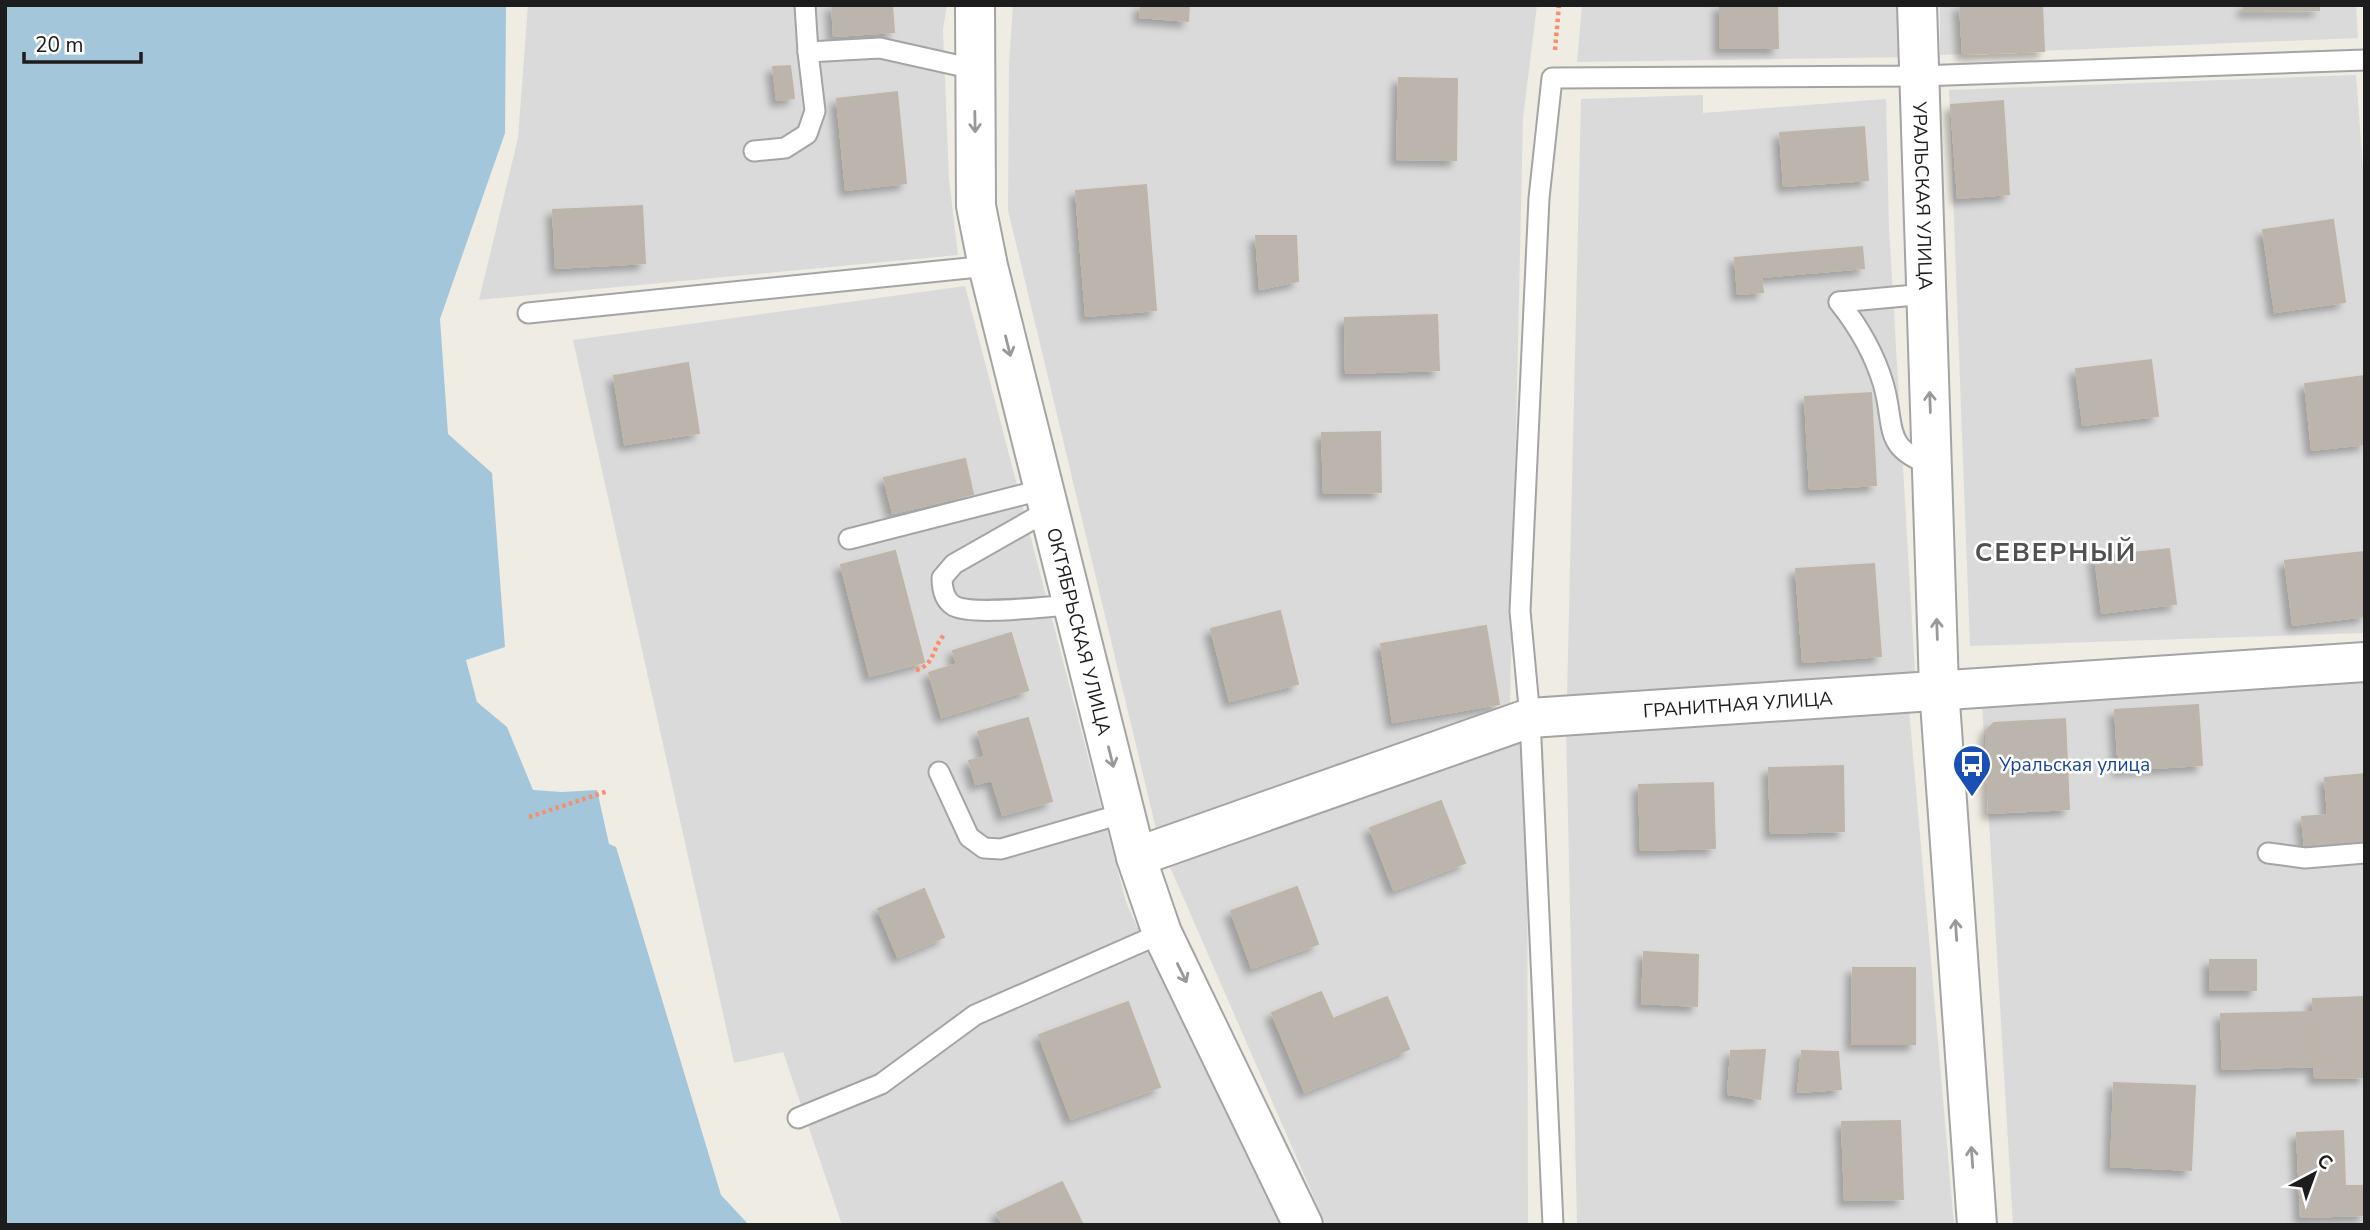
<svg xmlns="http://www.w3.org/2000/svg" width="2370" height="1230" viewBox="0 0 2370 1230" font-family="'Nunito Sans',sans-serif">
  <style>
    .residential { fill: #dbdada }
    .water { fill: #a4c6db }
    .building { fill: #bbb5ad; stroke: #bfb5a6; stroke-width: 2; filter: url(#shadow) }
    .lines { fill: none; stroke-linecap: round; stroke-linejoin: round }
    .lane-casing { stroke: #a4a4a4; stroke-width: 23 }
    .street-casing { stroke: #a4a4a4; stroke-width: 42 }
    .path { stroke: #f68f6c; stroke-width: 4.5; stroke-dasharray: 3.5 3.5; stroke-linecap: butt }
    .lane { stroke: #fff; stroke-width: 19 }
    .street { stroke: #fff; stroke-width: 38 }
    .oneway { stroke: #999 }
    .labels { text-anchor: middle; stroke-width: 5; stroke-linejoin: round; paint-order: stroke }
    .street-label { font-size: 19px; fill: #1d1d1d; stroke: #fff }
    .transit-label { font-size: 19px; fill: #164399; stroke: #fff; text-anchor: start }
    .district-label { font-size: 26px; font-weight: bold; letter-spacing: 2px; fill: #505050; stroke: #fff }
  </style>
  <defs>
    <filter id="shadow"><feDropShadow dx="-6" dy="6" stdDeviation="3.5" flood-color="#0004"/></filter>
  </defs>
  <rect width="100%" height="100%" fill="#eeece3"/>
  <g class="residential">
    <polygon points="528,5 947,5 943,29 949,179 958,255 479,300 518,138"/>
    <polygon points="1013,5 1537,5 1523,118 1510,703 1157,833 1008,210 1009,65"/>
    <polygon points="1582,5 1910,5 1911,57 1577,62"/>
    <polygon points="1940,5 2356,5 2358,38 1940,55"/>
    <polygon points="2356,75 2365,195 2365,633 1970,646 1949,90"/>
    <polygon points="1703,95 1703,113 1886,99 1889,227 1915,673 1567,697 1581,99"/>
    <polygon points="965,286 1126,902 1161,979 1282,1225 842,1225 783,1052 734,1063 573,340"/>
    <polygon points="2365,681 2365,1225 2013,1225 1982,703"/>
    <polygon points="1909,709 1954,1225 1577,1225 1566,728"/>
    <polygon points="1527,739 1528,1225 1326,1225 1170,867"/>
  </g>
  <polygon class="water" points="5,5 506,5 505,133 440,319 448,434 492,473 505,647 466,660 477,702 507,727 533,790 562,792 597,790 609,844 616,847 721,1195 749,1225 5,1225"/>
  <g class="building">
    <polygon points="832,5 892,5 894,32 834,36"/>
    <polygon points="1141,5 1189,5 1188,21 1140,17"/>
    <polygon points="1720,5 1777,5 1778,48 1720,48"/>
    <polygon points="1960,5 2042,5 2044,51 1963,54"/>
    <polygon points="2244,5 2319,5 2319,10 2244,11"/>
    <polygon points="790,66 794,98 777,100 773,67"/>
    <polygon points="1399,78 1457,79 1456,160 1397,159"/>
    <polygon points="897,92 906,183 846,190 837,99"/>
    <polygon points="2003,101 2009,194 1958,198 1951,105"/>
    <polygon points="1864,127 1868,180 1784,186 1780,133"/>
    <polygon points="1146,185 1156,310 1086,316 1076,191"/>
    <polygon points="642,206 645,263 556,268 553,210"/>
    <polygon points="2333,220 2345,302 2275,312 2263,230"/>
    <polygon points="1256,236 1296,236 1298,281 1260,289"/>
    <polygon points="1862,247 1864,268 1761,277 1763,292 1738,294 1735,258"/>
    <polygon points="1437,315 1439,370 1346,373 1345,318"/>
    <polygon points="2151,360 2158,416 2083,425 2076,369"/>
    <polygon points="688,363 699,433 625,444 614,376"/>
    <polygon points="2365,376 2365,444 2312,450 2305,384"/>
    <polygon points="1871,393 1876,485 1810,489 1805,397"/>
    <polygon points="1380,432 1381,492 1324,493 1322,433"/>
    <polygon points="965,459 973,494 893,513 884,478"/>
    <polygon points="2169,549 2176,604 2102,613 2095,557"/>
    <polygon points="895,551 924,662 870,676 841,565"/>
    <polygon points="2363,552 2365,616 2293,625 2285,561"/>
    <polygon points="1874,564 1881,656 1803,662 1796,569"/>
    <polygon points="1280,611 1298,684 1230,701 1211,629"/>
    <polygon points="1486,626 1499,704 1393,722 1381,644"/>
    <polygon points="1011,633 1028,690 942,717 929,673 957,664 953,651"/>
    <polygon points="2198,705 2202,765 2119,770 2115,710"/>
    <polygon points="1028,718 1052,801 1003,815 992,780 976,784 969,761 985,757 978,732"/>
    <polygon points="2065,719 2069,809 1989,813 1986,731 1994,723"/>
    <polygon points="1843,766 1844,831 1771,833 1769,768"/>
    <polygon points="2365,774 2365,844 2305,849 2302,817 2328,815 2325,778"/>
    <polygon points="1713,783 1715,848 1641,850 1639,785"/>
    <polygon points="1441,801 1465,863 1394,890 1370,828"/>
    <polygon points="1297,887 1318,944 1252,968 1231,911"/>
    <polygon points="924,889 944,937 898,957 878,909"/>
    <polygon points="1644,952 1698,955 1697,1006 1642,1003"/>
    <rect x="2210" y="960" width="46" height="30"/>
    <polygon points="1853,968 1915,968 1915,1044 1852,1044"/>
    <polygon points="1321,992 1333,1019 1387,997 1409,1049 1305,1092 1272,1013"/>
    <polygon points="2365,997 2365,1077 2315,1078 2313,999"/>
    <polygon points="1128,1002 1160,1087 1071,1119 1039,1035"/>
    <polygon points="2313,1012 2315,1066 2223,1069 2221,1014"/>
    <polygon points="1765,1050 1760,1099 1728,1094 1731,1051"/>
    <polygon points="1802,1051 1838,1052 1841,1089 1798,1092"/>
    <polygon points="2114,1083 2195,1086 2191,1170 2111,1166"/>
    <polygon points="1900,1121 1903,1199 1845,1200 1842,1122"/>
    <polygon points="2343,1131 2345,1186 2365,1186 2365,1215 2301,1217 2297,1133"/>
    <polygon points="1062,1182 1083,1225 1003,1225 997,1213"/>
  </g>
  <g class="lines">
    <defs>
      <g id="lane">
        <polyline points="805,5 808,52"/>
        <polyline points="754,151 785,148 807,134 815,111 808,52 880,48 974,69"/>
        <path d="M 1839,302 C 1858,326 1874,353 1883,383 C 1896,426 1881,448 1932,465"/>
        <polyline points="1839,302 1926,294"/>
        <polyline points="528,313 988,266"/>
        <path d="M 1049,510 L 954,564 L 942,578 C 942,588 944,600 954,606 C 974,616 1048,606 1073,605"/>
        <polyline points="849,539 1045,489"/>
        <polyline points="939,772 969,837 984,848 1001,849 1125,813"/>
        <polyline points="2268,853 2305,858 2365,853"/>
        <polyline points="798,1118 881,1084 975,1015 1162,933"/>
        <polyline points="1553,1225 1530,718 1520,611 1539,198 1552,78 1919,76 2365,60"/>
      </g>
      <g id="street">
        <path id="s1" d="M 975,5 L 976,206 L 988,266 L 1136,857 L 1162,933 L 1303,1225"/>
        <path id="s2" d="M 1917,5 L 1939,688 L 1977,1225"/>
        <path id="s3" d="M 1136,857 L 1530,718 L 2365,662"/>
      </g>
    </defs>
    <use href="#lane" class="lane-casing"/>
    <use href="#street" class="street-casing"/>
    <g class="path">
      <polyline points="1555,50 1559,5"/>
      <path d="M 916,670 C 935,665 932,648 944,635"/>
      <polyline points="529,817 608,791"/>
    </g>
    <use href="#lane" class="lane"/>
    <use href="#street" class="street"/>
  </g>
  <defs><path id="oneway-shaft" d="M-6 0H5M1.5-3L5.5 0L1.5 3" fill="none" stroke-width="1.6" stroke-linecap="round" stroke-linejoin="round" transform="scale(1.75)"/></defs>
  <g class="oneway">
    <use href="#oneway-shaft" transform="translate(975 122) rotate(89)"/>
    <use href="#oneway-shaft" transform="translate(1008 346) rotate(76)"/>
    <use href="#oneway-shaft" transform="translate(1930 402) rotate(-92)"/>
    <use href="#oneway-shaft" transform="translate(1937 629) rotate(-92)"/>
    <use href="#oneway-shaft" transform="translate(1111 757) rotate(76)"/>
    <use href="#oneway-shaft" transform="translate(1956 930) rotate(-94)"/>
    <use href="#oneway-shaft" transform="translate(1182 973) rotate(64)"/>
    <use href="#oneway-shaft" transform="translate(1972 1157) rotate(-94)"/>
  </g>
  <defs>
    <symbol id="bus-pin" viewBox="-11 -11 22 30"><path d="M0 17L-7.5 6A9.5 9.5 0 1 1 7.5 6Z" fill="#1a4fb4" stroke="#fff"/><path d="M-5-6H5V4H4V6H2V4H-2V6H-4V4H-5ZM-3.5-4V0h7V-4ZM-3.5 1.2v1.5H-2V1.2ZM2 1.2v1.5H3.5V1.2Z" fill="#fff"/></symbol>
  </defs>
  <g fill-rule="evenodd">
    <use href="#bus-pin" x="1950" y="742" width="44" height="60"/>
  </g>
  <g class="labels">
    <g class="street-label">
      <text dy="7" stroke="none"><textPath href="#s2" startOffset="191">УРАЛЬСКАЯ УЛИЦА</textPath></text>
      <text dy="7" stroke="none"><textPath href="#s1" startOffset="639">ОКТЯБРЬСКАЯ УЛИЦА</textPath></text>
      <text dy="7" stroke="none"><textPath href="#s3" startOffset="626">ГРАНИТНАЯ УЛИЦА</textPath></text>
    </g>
    <g class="transit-label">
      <text x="1999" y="771">Уральская улица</text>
    </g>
    <g class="district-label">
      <text x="2056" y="561">СЕВЕРНЫЙ</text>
    </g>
  </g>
  <rect width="2370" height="1230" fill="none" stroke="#1d1d1d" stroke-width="14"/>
  <g transform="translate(2314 1174) rotate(41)" stroke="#ffffff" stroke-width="5" paint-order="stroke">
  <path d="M0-5L12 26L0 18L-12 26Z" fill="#1d1d1d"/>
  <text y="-10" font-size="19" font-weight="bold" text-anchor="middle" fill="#1d1d1d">С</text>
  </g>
  <path d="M24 52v10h117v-10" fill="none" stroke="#1d1d1d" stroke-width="3.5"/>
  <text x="35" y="52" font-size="21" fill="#1d1d1d" stroke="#ffffff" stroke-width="5" paint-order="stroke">20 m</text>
</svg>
